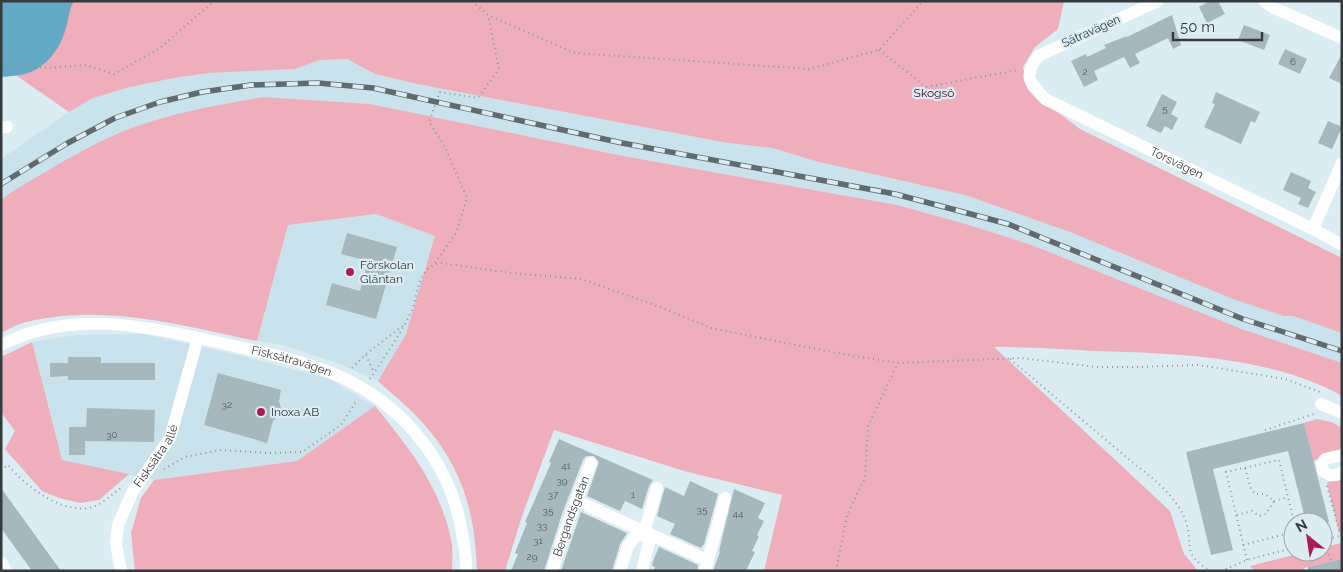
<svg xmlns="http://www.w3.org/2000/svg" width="1343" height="572" viewBox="0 0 1343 572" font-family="Raleway,sans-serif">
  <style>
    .built { fill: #c9e2ec }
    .green { fill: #eeaebc }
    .water { fill: #63a9c3 }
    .building { fill: #a7b7be }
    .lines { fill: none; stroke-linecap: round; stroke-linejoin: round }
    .path { stroke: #8c979d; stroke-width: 2; stroke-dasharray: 1 4; stroke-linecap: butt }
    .minor { stroke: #fff; stroke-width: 12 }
    .rail-casing { stroke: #616a6e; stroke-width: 5.5 }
    .rail { stroke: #dbecf3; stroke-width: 4; stroke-dasharray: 11; stroke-linecap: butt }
    .poi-dot { fill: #ab1b54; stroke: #dbecf3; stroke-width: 2 }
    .labels { text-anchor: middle; stroke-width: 4.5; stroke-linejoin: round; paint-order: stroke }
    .number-label { font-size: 10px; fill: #51595d }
    .street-label { font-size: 12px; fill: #343a3d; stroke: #dbecf3 }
    .park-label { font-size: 12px; fill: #520424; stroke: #dbecf3 }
    .poi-label { font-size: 12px; fill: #343a3d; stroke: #dbecf3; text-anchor: start }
  </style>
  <rect width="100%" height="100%" fill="#dbecf3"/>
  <g class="built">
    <polygon points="347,59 375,74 417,84 728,143 772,148 815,161 965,195 1070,232 1284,316 1293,316 1342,333 1342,363 1242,329 1029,244 969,225 897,205 623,156 370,104 263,97 1,200 1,159 69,112 93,98 130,87 174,78 209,73 295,69 320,60"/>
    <polygon points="376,214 436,236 406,334 378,381 342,365 284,345 257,341 288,225"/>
    <polygon points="144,334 246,357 329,379 375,406 297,461 154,480 62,460 32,342 77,335"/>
  </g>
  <g class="green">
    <polygon points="1,1 1064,1 1058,29 1035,47 1023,67 1028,90 1080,129 1342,258 1342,333 1293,316 1284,316 1233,299 1070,232 965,195 815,161 772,148 728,143 417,84 375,74 347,59 320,60 295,69 209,73 174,78 130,87 93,98 69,112 1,65"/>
    <path d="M 263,97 L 370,104 L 623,156 L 897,205 L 969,225 L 1029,244 L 1242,329 L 1342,363 L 1342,396 C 1271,356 1172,353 1093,351 C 1060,349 1027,347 994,347 L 1170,511 L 1184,554 L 1198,571 L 764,571 L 782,495 L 684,471 L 554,430 L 522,516 L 505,571 L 477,571 C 475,515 464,472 428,429 C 414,411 394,396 378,381 L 406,334 L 435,236 L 376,214 L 288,225 L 257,341 C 180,325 105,303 26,322 C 17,324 9,329 1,333 L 1,200 L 10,193 C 48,171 87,145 129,129 C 172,113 218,105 263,97 Z"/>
    <polygon points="32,342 62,460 129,474 99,500 80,503 59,498 42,491 5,449 15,431 1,412 1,357"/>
    <path d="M 375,406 C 410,449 441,487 452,544 C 453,552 452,562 452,571 L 135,571 L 131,533 L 141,498 L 154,480 L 297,461 Z"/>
    <polygon points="1317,419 1331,422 1342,428 1342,451 1313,461 1304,423"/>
    <polygon points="1342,475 1342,532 1339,533 1327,483"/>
    <polygon points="1342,543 1342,559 1304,568 1304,571 1255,571 1250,566 1305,552 1323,552 1323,547"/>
  </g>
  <path class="water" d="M 1,1 L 74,1 C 68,11 69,20 65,31 C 60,49 46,67 28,73 C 20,76 10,76 1,77 Z"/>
  <g class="building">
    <polygon points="1210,1 1218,1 1225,14 1207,23 1199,7"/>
    <polygon points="1172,15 1181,45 1173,49 1168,38 1135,54 1140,63 1130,68 1124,57 1094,71 1098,80 1084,87 1071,61 1086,54 1087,57 1106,48 1104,45 1127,36 1127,37"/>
    <polygon points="1244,25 1270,35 1264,50 1238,40"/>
    <polygon points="1285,49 1307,59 1300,74 1278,64"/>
    <polygon points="1342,54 1342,84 1329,78"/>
    <polygon points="1216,92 1260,112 1255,123 1251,121 1241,144 1204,127 1215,104 1212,103"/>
    <polygon points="1162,94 1177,102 1171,114 1178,118 1172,130 1165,126 1161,133 1146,126"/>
    <polygon points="1328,121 1342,127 1332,149 1318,143"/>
    <polygon points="1291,172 1311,181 1308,188 1316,192 1308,208 1298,204 1301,198 1283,190"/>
    <polygon points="347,233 397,247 376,319 326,305 332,283 360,291 368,261 341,254"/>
    <polygon points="68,357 101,357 101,363 155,363 155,380 68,380 68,376 50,377 50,363 68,363"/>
    <polygon points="218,373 281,390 279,401 281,408 279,416 273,421 267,443 204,425"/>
    <polygon points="87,408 155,410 154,442 85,441 85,455 69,455 69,427 86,427"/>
    <polygon points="1304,423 1329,522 1306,522 1288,451 1213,469 1233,550 1211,555 1186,452"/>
    <polygon points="559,439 653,480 649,486 642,509 625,501 620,511 587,496 599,462 594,456 586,456 583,460 562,514 544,571 511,571 518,554 515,553 527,523 525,522 551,463 549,462"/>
    <polygon points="690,481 718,494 704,544 701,548 670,534 675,524 657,516 665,487 684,496"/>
    <polygon points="1,488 61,571 32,571 1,528"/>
    <polygon points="734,489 765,503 758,518 764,521 757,535 759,536 752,551 755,552 746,571 713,571 720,552 719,551"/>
    <polygon points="581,512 627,533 620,544 612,571 561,571"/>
    <polygon points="659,547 698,565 697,571 653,571 655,567 652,566 653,561"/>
    <polygon points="1342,559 1342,571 1308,571 1308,567"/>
  </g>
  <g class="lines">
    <g class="path">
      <polyline points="472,1 488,15 575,53 809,69 879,50 923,1"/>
      <polyline points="879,50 926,87 1018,70"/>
      <polyline points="1,69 17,64 47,68 86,65 114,74 160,48 214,1"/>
      <polyline points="435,263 456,233 467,198 445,147 429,122 440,92 478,98 499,69 488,15"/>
      <polyline points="366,355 374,373"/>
      <path d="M 1010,359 L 1138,467 C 1155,479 1179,500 1186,522 C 1194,549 1181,552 1210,571"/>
      <polyline points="352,368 366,354 404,325"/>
      <path d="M 370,379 C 384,357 400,336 411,312 C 417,300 416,284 425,272 C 429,267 435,263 441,263 L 511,273 L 581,279 L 660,307 L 711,328 L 826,351 L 898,363 L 1021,358 L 1097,367 L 1136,367 L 1199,365 L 1285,379 L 1320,392"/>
      <polyline points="1265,430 1314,414"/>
      <polyline points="164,469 185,457 221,450 268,453 302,452 341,425 357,400"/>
      <path d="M 1,470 L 8,465 C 25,486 66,518 95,506 C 105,502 112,494 121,488"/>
      <polyline points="1327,486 1341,536"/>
      <polyline points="1274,501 1288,497"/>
      <polyline points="1237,515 1252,511 1259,516 1266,514 1274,501 1265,494 1255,494 1251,489 1245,468"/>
      <polyline points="1323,540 1340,536"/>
      <polyline points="1325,540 1331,561"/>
      <polyline points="1243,545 1293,532"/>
      <polyline points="1247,560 1226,472 1279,460 1294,522"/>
      <polyline points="836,571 847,515 865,478 868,426 898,363"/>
      <polyline points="1221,571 1247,560 1293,548"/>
    </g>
    <g class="minor">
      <path id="s1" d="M 1158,1 L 1038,56 C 1023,77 1029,82 1045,99 L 1313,229 L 1342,245"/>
      <polyline points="1264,1 1272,7 1342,38"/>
      <polyline points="1,128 7,127"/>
      <polyline points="1313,229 1342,163"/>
      <path id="s2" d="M 1,345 C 67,310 143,325 212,341 C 255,351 302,359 343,378 C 405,407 451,464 462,533 C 464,545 467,558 466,571"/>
      <polyline points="1321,404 1342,413"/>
      <path d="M 1342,455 L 1325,459 L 1322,464 L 1323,471 C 1329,476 1335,477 1342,472"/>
      <polyline points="577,501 707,560"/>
      <polyline points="643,536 657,488"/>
      <polyline points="1,562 6,571"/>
      <path id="s3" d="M 121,571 L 116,544 L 118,525 L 133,491 L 170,438 L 198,338"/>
      <path id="s4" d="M 552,571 L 570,517 L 591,463"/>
      <polyline points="620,571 628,546 638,533 650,538 642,571"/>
      <polyline points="705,571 725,498"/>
    </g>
    <defs>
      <polyline id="rail" points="1,184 66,144 115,118 160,102 202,92 251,85 318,83 373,88 622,143 895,194 952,209 1008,224 1243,319 1342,351"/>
    </defs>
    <use href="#rail" class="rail-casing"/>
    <use href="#rail" class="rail"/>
  </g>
  <g class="poi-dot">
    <circle cx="350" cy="272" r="5"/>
    <circle cx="261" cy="412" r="5"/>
  </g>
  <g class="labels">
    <g class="number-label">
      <text x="1293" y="65">6</text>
      <text x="1085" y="75">2</text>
      <text x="1165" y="112">5</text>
      <text x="227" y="408">32</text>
      <text x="112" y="438">30</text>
      <text x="566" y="469">41</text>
      <text x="562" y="484">39</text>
      <text x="553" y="498">37</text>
      <text x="633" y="498">1</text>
      <text x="702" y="513">35</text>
      <text x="548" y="514">35</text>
      <text x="738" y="517">44</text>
      <text x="542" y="529">33</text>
      <text x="538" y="544">31</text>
      <text x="532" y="560">29</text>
    </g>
    <g class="street-label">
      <text transform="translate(1091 31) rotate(-24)" y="4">Sätravägen</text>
      <text dy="4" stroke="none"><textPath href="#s1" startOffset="329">Torsvägen</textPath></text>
      <text dy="4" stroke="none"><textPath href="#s2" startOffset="298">Fisksätravägen</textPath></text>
      <text dy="4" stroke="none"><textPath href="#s3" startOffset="126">Fisksätra allé</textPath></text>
      <text dy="4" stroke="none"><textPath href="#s4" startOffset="58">Bergandsgatan</textPath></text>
    </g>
    <g class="park-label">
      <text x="934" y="97">Skogsö</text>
    </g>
    <g class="poi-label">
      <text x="360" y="269">Förskolan<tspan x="360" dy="14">Gläntan</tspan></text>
      <text x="271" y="416">Inoxa AB</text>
    </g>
  </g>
  <rect width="1343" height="572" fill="none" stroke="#343a3d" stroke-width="5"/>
  <g transform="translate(1308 537) rotate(330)"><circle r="24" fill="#dbecf3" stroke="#98a5aa"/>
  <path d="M0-4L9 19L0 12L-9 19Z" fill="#ab1b54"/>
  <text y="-8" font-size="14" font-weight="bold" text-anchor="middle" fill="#343a3d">N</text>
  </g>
  <path d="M1173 32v8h89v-8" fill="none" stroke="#343a3d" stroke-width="2.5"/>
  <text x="1180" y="32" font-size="15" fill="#343a3d" stroke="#dbecf3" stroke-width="4" paint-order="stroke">50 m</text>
</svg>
